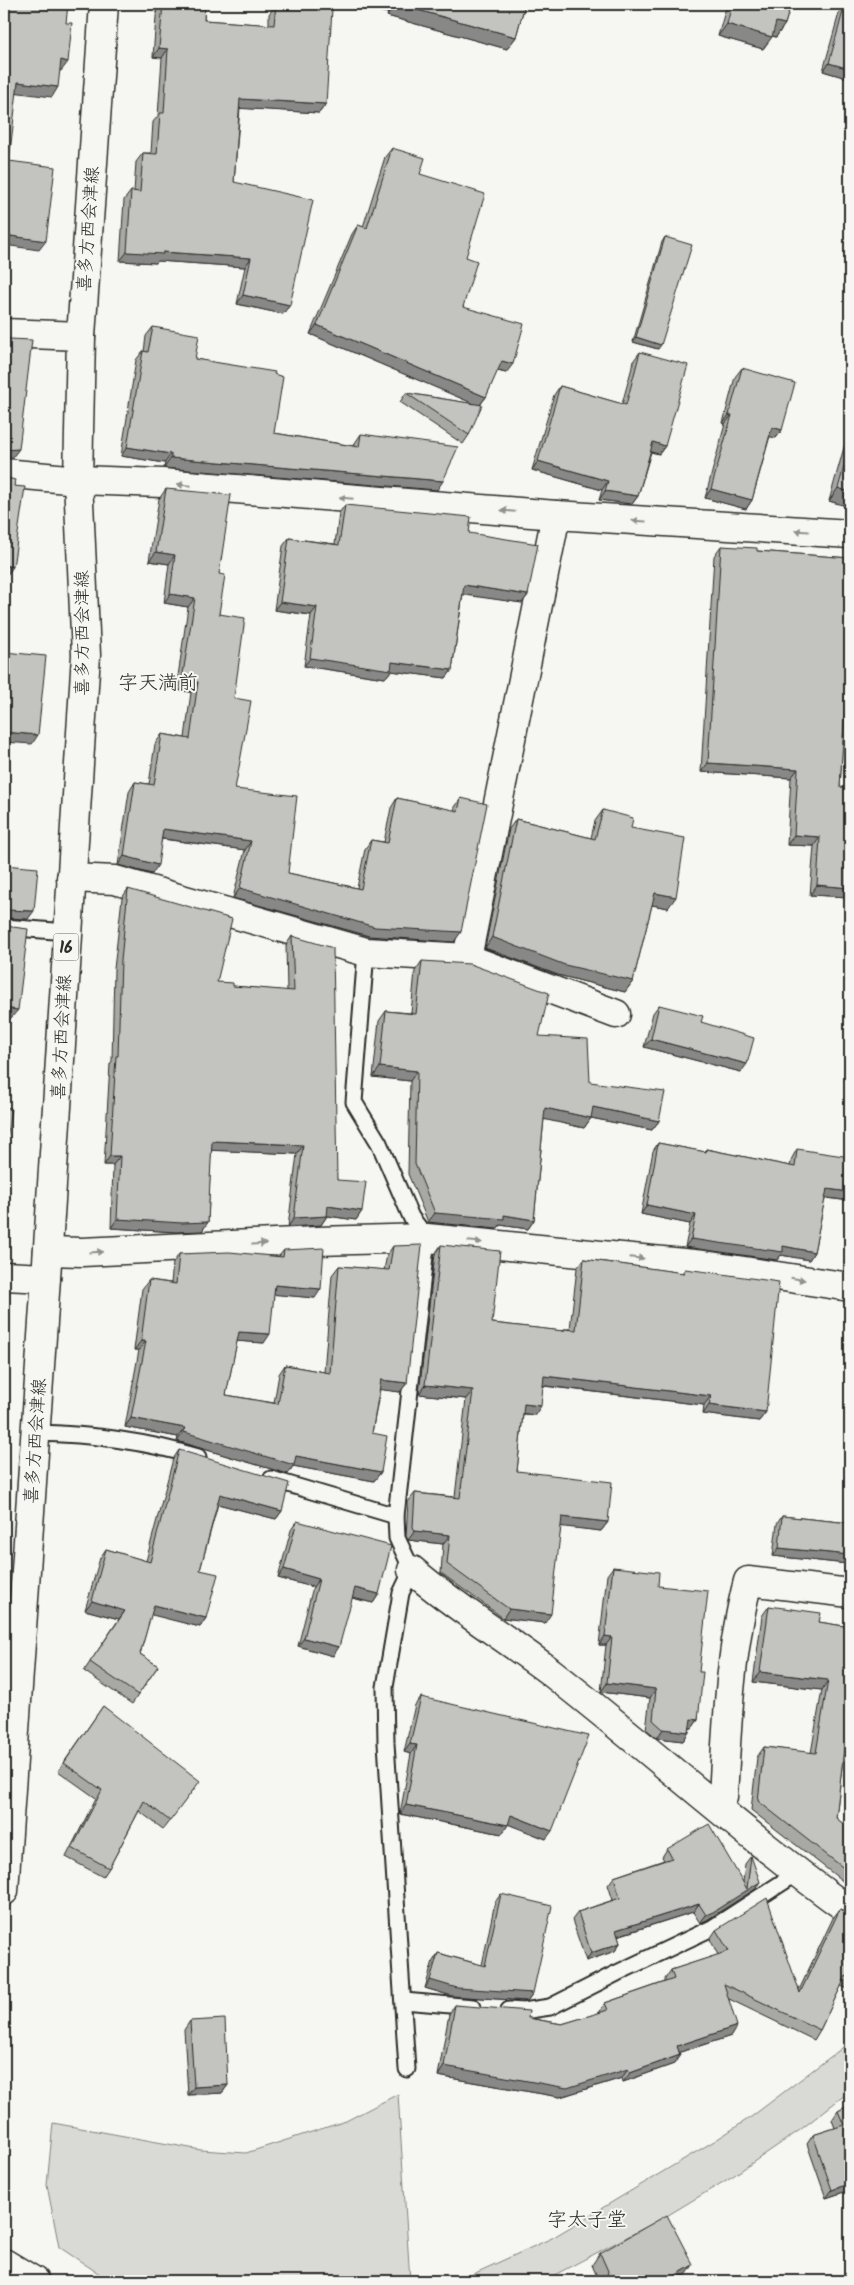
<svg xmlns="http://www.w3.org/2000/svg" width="854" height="2285" viewBox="0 0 854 2285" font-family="Kalam,'Klee One',sans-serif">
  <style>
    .green { fill: #d9d9d5; stroke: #828280 }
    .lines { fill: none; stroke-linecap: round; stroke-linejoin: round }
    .lane-casing { stroke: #2b2b2b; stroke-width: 19 }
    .street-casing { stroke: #2b2b2b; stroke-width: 31 }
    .primary-casing { stroke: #2b2b2b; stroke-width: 31 }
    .lane { stroke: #f6f6f2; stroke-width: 15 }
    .street { stroke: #f6f6f2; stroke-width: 28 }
    .primary { stroke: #f6f6f2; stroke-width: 28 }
    .wall { fill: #a8a8a5; stroke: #2b2b2b }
    .shaded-wall { fill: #888886; stroke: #2b2b2b }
    .building { fill: #c3c3c0; stroke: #2b2b2b }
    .oneway { fill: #90908e }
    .labels { text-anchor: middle; stroke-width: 4; stroke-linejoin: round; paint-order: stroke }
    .shield { fill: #f6f6f2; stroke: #686867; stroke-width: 1 }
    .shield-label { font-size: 16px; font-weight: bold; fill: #2b2b2b }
    .street-label { font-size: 18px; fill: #2b2b2b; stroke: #f6f6f2 }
    .quarter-label { font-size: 20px; fill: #2b2b2b; stroke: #f6f6f2 }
  </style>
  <rect width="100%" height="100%" fill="#f6f6f2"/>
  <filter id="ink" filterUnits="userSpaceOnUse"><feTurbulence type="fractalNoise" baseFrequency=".02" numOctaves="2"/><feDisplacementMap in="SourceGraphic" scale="10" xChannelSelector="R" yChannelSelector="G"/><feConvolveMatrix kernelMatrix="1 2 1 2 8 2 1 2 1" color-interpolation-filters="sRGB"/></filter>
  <g filter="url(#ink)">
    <g class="green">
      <polygon points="850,2042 850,2091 800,2130 733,2176 665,2217 543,2281 458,2281 552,2238 716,2140 751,2117"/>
      <polygon points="398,2094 410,2281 110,2281 59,2247 47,2185 53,2123 201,2150 246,2153 346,2121"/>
    </g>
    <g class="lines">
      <defs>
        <g id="lane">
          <polyline points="4,927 67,932"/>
          <polyline points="366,952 354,1102 379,1143 411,1217 427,1238 396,1516 397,1538 412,1570 401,1593 385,1687 386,1743 407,2069"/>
          <path d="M 35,1433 C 90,1434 145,1441 198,1457"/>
          <polyline points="271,1479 396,1516"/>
          <polyline points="404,2001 473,2007"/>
          <polyline points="509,2010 523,2011 550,2007 617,1973 712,1928 797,1873"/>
        </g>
        <g id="street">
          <polyline points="4,333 81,336"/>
          <polyline points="4,473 78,480 162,483 556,515 850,534"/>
          <polyline points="71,878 115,880 366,952 467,958 616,1014"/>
          <polyline points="467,958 556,515"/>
          <polyline points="48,1251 82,1252 317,1241 427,1238 704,1265 850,1287"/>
          <polyline points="4,1276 46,1278"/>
          <path d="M 412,1570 C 456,1608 506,1638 552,1673 C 652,1751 747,1837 850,1911"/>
          <path d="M 716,1805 L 723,1797 C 727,1726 730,1650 748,1581 L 850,1593"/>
        </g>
        <g id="primary">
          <polyline points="4,1891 46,1278 86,655 78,480 81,336 104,4"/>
          <polyline points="4,2263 34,2281"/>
        </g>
      </defs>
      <use href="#lane" class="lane-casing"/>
      <use href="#street" class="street-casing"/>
      <use href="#primary" class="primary-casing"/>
      <use href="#lane" class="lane"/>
      <use href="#street" class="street"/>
      <use href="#primary" class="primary"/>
    </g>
    <g class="wall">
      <polygon points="157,4 205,4 204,20 269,25 269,14 276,4 326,104 319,113 240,108 234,182 290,305 283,314 237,304 245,267 158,261 156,263 120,261 124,200 131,191 134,192 136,162 143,153 151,153 153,122 158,116 162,58 153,57"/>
      <polygon points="348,4 525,4 516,37 507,49 387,16 388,13"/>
      <polygon points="727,4 791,4 785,24 776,37 772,36 763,49 718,36"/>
      <polygon points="845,4 849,5 850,4 850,79 823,71 839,13"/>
      <polygon points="392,148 420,174 466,257 463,307 506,373 497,371 486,397 480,405 469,435 463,444 400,402 406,393 475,404 310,334 352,234 358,225 363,227 385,157"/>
      <polygon points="665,237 658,349 633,342 662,242"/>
      <polygon points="153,327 195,359 274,374 274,433 354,446 355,443 361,434 437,490 164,468 165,463 121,456 136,360 143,351 144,352 146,336"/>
      <polygon points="640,352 665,446 659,454 651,452 638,496 632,504 599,500 602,490 532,470 554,395 560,386 622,404 634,360"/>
      <polygon points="742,368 782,430 776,438 770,436 752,500 746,509 705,498 725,424 723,423 735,377"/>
      <polygon points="850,426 850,507 829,501"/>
      <polygon points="166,489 219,574 219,614 234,698 235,789 288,873 357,888 365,849 371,840 384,842 391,808 397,798 454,811 455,807 461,798 454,942 369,936 233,898 245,850 162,839 152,874 118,865 129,792 135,782 149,784 155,744 162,734 185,738 191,692 176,690 188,607 164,603 169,564 149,561 159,499"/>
      <polygon points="345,505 469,533 528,595 522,603 463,594 452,670 446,678 391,671 385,678 304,666 311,615 274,610 283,546 289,538 335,544 339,513"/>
      <polygon points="721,546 757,551 850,558 850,685 846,685 840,787 847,794 850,794 850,897 810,895 814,846 787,845 791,778 701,772 714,556"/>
      <polygon points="603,810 631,828 668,908 652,905 633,981 625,992 558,975 485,948 509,829 516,819 591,838 595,821"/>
      <polygon points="128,889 217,982 233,986 287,991 286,945 292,936 337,1180 362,1211 356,1220 327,1216 321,1225 288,1227 297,1154 211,1150 208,1222 202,1231 176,1232 111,1228 113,1165 104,1165 110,1064 112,1061 114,969 122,898"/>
      <polygon points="422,961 539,1036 590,1082 659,1121 652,1130 591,1118 584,1128 544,1119 534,1220 528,1229 500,1225 497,1229 428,1222 408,1174 410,1081 373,1077 379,1021 386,1011 411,1013 415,971"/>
      <polygon points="659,1005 701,1022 741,1072 644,1047 653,1013"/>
      <polygon points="850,1106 850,1142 849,1142"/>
      <polygon points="658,1143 705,1152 706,1149 790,1166 792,1158 797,1149 850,1201 825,1198 814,1252 809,1260 781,1255 777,1260 685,1247 690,1224 641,1214 653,1151"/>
      <polygon points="441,1245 492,1323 562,1331 564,1329 570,1329 577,1268 584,1259 682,1273 685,1269 766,1412 759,1421 703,1414 704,1405 543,1386 535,1415 523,1414 517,1471 608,1522 601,1531 561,1526 545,1623 503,1618 441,1573 443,1544 408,1540 406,1536 408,1502 415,1493 455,1497 466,1399 419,1394 435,1254"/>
      <polygon points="393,1246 407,1383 400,1392 380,1389 372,1433 381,1472 374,1481 293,1466 288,1474 177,1441 178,1437 125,1427 139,1350 134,1350 142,1289 149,1280 171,1283 173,1263 179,1254 279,1256 284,1250 315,1298 274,1294 264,1343 237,1341 226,1395 274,1403 279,1374 285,1365 324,1372 332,1275 339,1266 384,1270 387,1255"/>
      <polygon points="179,1450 282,1511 276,1519 218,1504 200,1570 206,1618 200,1627 151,1614 140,1654 158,1666 132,1704 84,1671 119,1619 85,1610 100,1558 106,1549 146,1561 173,1459"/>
      <polygon points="782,1516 850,1523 850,1573 846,1573 847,1564 773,1556 777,1524"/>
      <polygon points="297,1521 379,1594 373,1603 352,1598 333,1656 298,1646 313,1587 278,1578 291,1530"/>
      <polygon points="613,1567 658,1586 699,1672 698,1720 692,1728 690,1728 689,1732 683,1741 657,1738 646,1729 650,1698 601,1692 606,1645 599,1645 607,1575"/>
      <polygon points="769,1606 819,1622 850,1627 850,1752 844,1751 836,1818 850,1829 850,1892 847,1889 849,1886 751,1810 757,1757 764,1747 811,1753 822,1690 753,1682 762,1616"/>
      <polygon points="421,1697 546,1839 508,1824 502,1834 400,1814 411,1754 404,1752 415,1705"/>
      <polygon points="103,1706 194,1789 163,1829 139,1811 109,1868 103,1877 66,1857 96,1798 58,1771"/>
      <polygon points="667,1849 743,1882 745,1864 751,1856 754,1890 707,1920 700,1923 693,1912 618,1936 620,1943 615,1951 586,1961 572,1920 578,1912 613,1900 608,1885 614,1877 664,1860 662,1857"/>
      <polygon points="501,1894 533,1993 527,2001 452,1996 425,1988 433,1961 438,1953 482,1965 495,1902"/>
      <polygon points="840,1909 850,1914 850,1990 841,1986 820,2030 814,2040 729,1999 731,2036 680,2052 674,2064 623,2082 622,2078 560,2097 438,2076 449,2014 455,2005 562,2024 599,2013 605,2003 665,1982 665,1979 671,1970 718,1955 710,1939 716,1930 799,1990 833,1918"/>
      <polygon points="190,2021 228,2085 222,2093 188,2095 184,2030"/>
      <polygon points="850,2105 850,2190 826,2198 807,2144 813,2135 835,2128 832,2120 838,2111"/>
      <polygon points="600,2253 685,2277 678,2281 599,2281 592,2265"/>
    </g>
    <g class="shaded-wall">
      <polygon points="348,4 394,4 388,13"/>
      <polygon points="396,4 516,37 507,49 387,16"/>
      <polygon points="776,22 785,24 776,37 767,34"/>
      <polygon points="727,24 772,37 763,49 718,36"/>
      <polygon points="159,48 168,49 162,58 153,57"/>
      <polygon points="61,60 68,62 61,71 55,70"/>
      <polygon points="829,63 850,69 850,79 823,71"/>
      <polygon points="18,82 58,87 52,97 12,92"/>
      <polygon points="240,99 326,104 319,113 234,108"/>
      <polygon points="4,235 46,241 39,250 4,245"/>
      <polygon points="127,252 163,252 251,258 245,267 158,261 156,263 120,261"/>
      <polygon points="243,295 290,305 283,314 237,304"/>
      <polygon points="317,325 486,397 479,406 310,334"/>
      <polygon points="636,337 661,345 658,349 633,342"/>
      <polygon points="502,361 513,364 506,373 495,370"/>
      <polygon points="729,415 732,415 725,424 723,423"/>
      <polygon points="772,427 782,430 776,438 766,436"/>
      <polygon points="653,442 665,446 659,454 647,451"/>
      <polygon points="127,447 171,454 165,463 121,456"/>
      <polygon points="19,449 12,458 4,459 4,450"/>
      <polygon points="171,458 443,481 437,490 164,468"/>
      <polygon points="538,461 608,481 602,490 532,470"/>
      <polygon points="838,488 850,492 850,507 829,501"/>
      <polygon points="711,489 752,500 746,509 705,498"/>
      <polygon points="605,491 638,496 632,504 599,500"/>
      <polygon points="156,552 175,555 169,564 149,561"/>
      <polygon points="4,565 13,567 6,576 4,576"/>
      <polygon points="464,585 528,595 522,603 458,594"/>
      <polygon points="170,594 195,598 188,607 164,603"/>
      <polygon points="280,602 317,607 311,615 274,610"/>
      <polygon points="310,658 392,662 452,670 446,678 391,671 385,678 304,666"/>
      <polygon points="847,675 850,675 850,685 840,684"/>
      <polygon points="182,680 198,682 191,692 176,690"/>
      <polygon points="4,732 38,735 32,744 4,742"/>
      <polygon points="708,763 798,769 791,778 701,772"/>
      <polygon points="163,829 251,841 245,850 157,838"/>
      <polygon points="794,835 820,837 814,846 787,845"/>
      <polygon points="124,856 158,865 152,874 118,865"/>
      <polygon points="817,885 850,888 850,897 810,895"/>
      <polygon points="240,888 461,932 454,942 369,936 233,898"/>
      <polygon points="655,893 676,897 668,908 647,904"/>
      <polygon points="6,910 34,911 28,919 4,918 4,913"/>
      <polygon points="492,937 633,981 625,992 558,975 485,948"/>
      <polygon points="4,1008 18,1010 11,1018 4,1017"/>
      <polygon points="651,1039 747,1064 741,1072 644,1047"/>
      <polygon points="380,1067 417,1071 410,1081 373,1077"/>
      <polygon points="593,1107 659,1121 652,1130 586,1117"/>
      <polygon points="545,1108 591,1118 584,1128 538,1118"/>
      <polygon points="212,1141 303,1145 297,1154 205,1150"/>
      <polygon points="110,1156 120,1156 113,1165 104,1165"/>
      <polygon points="827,1189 850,1192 850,1201 821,1197"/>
      <polygon points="647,1205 696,1215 690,1224 641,1214"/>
      <polygon points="328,1206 362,1211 356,1220 321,1215"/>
      <polygon points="435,1213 504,1215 534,1220 528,1229 500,1225 497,1229 428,1222"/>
      <polygon points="327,1216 321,1225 288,1227 294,1218"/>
      <polygon points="117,1219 208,1222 202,1231 176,1232 111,1228"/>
      <polygon points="691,1239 783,1246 814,1252 809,1260 781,1255 777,1260 685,1247"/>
      <polygon points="275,1285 321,1289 315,1298 268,1294"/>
      <polygon points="239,1332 270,1334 264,1343 233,1341"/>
      <polygon points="141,1341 146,1341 139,1350 134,1350"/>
      <polygon points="544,1376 711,1396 704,1405 538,1385"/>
      <polygon points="381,1380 407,1383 400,1392 375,1389"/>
      <polygon points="425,1385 473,1390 466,1399 419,1394"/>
      <polygon points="524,1404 541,1406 535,1415 518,1413"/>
      <polygon points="709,1405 766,1412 759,1421 703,1414"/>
      <polygon points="131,1418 185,1428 178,1437 125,1427"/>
      <polygon points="184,1432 296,1456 381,1472 374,1481 293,1466 288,1474 177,1441"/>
      <polygon points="220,1494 282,1511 276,1519 214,1503"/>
      <polygon points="562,1517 608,1522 601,1531 556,1526"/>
      <polygon points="415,1531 450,1535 443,1544 408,1540"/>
      <polygon points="779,1548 850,1555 850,1559 847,1564 773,1556"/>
      <polygon points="850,1567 850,1573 846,1573"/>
      <polygon points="284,1569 319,1579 313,1587 278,1578"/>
      <polygon points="355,1588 379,1594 373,1603 349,1597"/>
      <polygon points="92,1601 125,1611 119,1619 85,1610"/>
      <polygon points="154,1605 206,1618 200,1627 148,1614"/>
      <polygon points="509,1609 551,1614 545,1623 503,1618"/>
      <polygon points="605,1636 612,1637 606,1645 599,1645"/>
      <polygon points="304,1638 339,1647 333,1656 298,1646"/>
      <polygon points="760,1672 828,1680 822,1690 753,1682"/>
      <polygon points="607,1683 656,1689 650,1698 601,1692"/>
      <polygon points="691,1719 698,1720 692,1728 685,1728"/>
      <polygon points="663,1729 689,1732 683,1741 657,1738"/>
      <polygon points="845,1741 850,1742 850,1752 839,1750"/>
      <polygon points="410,1744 417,1745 411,1754 404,1752"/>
      <polygon points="406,1805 508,1825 502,1834 400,1814"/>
      <polygon points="511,1815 552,1831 546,1839 505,1823"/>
      <polygon points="760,1882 754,1890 707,1920 700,1923 706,1915"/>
      <polygon points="699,1904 693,1912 610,1938 616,1930"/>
      <polygon points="620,1943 615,1951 586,1961 591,1953"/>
      <polygon points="430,1980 533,1993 527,2001 452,1996 425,1988"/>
      <polygon points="737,2026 731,2036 671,2055 677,2046"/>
      <polygon points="680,2055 674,2064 623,2082 630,2073"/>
      <polygon points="444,2066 628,2069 622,2078 560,2097 438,2076"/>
      <polygon points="228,2085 222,2093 188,2095 194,2087"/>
      <polygon points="850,2183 850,2190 826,2198 832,2190"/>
      <polygon points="693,2265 685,2277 678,2281 666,2281"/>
    </g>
    <g class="building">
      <polygon points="4,4 68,4 66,23 72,23 68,62 61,60 58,87 18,82 9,161 55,167 46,241 4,235"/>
      <polygon points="163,4 205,4 204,20 274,25 276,4 332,9 326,104 240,99 234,182 313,200 290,305 243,295 251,258 163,252 163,254 127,252 131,191 140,192 143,153 157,154 160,113 164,113 168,49 159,48"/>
      <polygon points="396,4 525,4 516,37"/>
      <polygon points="732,4 791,4 785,24 776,22 772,37 727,24"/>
      <polygon points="845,4 850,5 850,69 829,63"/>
      <polygon points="392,148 425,158 420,174 485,194 466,257 477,261 463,307 524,324 513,364 502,361 486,397 317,325 358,225 367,228"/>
      <polygon points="665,237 692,245 661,345 636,337"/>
      <polygon points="153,327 199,335 195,359 275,372 274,374 283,377 274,433 359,447 361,434 458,447 443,481 171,458 171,454 127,447 143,351 148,352"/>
      <polygon points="4,336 10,339 32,340 19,449 4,450"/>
      <polygon points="640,352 688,365 665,446 653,442 638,496 605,491 608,481 538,461 560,386 626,405"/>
      <polygon points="742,368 795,383 782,430 772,427 752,500 711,489 732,415 729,415"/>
      <polygon points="406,393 482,405 469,435"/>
      <polygon points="850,446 850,492 838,488"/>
      <polygon points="4,477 15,480 14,486 25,487 13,567 4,565"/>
      <polygon points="166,489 231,495 219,574 225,575 219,614 245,618 234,698 251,701 235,789 297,796 288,873 361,889 371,840 388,843 397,798 458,811 461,798 487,804 461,932 375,927 240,888 251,841 163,829 158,865 124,856 135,782 154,785 162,734 190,739 198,682 182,680 195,598 170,594 175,555 156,552"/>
      <polygon points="345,505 471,517 469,533 538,544 528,595 464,585 452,670 392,662 391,670 310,658 317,607 280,602 289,538 339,545"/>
      <polygon points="721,546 757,548 757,551 850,558 850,675 847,675 840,787 848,788 847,794 850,794 850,888 817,885 820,837 794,835 798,769 708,763"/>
      <polygon points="4,652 46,656 38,735 4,732"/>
      <polygon points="603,810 633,818 631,828 685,838 676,897 655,893 633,981 565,965 492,937 516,819 595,839"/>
      <polygon points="4,865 38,868 34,911 6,910 4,913"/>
      <polygon points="128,889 232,919 217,982 233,983 233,986 294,991 292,936 333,948 337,1180 366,1182 362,1211 328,1206 327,1216 294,1218 303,1145 212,1141 208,1222 182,1223 117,1219 120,1156 110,1156 116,1056 118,1056 121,960"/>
      <polygon points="4,923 5,926 28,929 18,1010 4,1008"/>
      <polygon points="422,961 470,964 549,993 539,1036 588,1039 590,1082 665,1092 659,1121 593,1107 591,1118 545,1108 534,1220 504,1215 504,1219 435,1213 415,1164 417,1071 380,1067 386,1011 416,1014"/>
      <polygon points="659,1005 703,1016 701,1022 754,1038 747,1064 651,1039"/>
      <polygon points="4,1107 11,1108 4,1161"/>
      <polygon points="658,1143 706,1152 706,1149 795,1167 797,1149 850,1157 850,1192 827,1189 814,1252 783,1246 783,1252 691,1239 696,1215 647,1205"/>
      <polygon points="4,1209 10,1209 4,1250"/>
      <polygon points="422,1245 407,1383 381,1380 372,1433 387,1436 381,1472 296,1456 294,1465 184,1432 185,1428 131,1418 146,1341 141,1341 149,1280 176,1284 179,1254 229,1252 283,1257 284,1250 324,1248 321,1289 275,1285 270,1334 239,1332 226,1395 278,1404 285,1365 330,1373 339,1266 389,1270 393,1246"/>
      <polygon points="441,1245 500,1251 492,1323 564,1331 564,1329 576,1330 584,1259 684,1273 685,1269 708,1272 779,1282 766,1412 709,1405 711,1396 544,1376 541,1406 524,1404 517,1471 612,1482 608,1522 562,1517 551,1614 509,1609 447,1564 450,1535 415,1531 413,1527 415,1493 460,1498 473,1390 425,1385"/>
      <polygon points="179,1450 289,1483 282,1511 220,1494 200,1570 218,1574 206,1618 154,1605 140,1654 158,1666 138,1695 90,1662 125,1611 92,1601 106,1549 150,1562"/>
      <polygon points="782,1516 850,1523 850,1555 779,1548"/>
      <polygon points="297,1521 391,1546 379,1594 355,1588 339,1647 304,1638 319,1579 284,1569"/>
      <polygon points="613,1567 659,1572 658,1586 708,1591 699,1672 703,1672 698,1720 691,1719 689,1732 663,1729 653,1720 656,1689 607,1683 612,1637 605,1636"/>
      <polygon points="769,1606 821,1613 819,1622 850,1627 850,1742 845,1741 836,1818 850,1829 850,1873 758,1801 764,1747 816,1753 828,1680 760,1672"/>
      <polygon points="421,1697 589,1736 552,1831 511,1815 508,1825 406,1805 417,1745 410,1744"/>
      <polygon points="103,1706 200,1781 170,1821 144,1801 109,1868 72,1848 102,1790 64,1763"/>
      <polygon points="709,1824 747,1889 751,1856 760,1882 713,1912 706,1915 699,1904 616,1930 620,1943 591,1953 578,1912 620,1898 614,1877 672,1858 667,1849"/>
      <polygon points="501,1894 552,1906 533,1993 457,1988 430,1980 438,1953 485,1966"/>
      <polygon points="767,1898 800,1993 840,1909 850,1914 850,1978 846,1976 820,2030 724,1984 737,2026 677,2046 680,2055 630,2073 628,2069 567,2088 444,2066 455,2005 529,2011 528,2018 562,2024 608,2010 605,2003 674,1979 671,1970 729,1951 716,1930"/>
      <polygon points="225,2019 228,2085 194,2087 190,2021"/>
      <polygon points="850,2105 850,2183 832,2190 813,2135 844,2125 838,2111"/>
      <polygon points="667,2215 693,2265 666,2281 606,2281 608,2271 600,2253"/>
    </g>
    <defs><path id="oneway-solid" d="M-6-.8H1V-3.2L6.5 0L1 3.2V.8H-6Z" transform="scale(1.25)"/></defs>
    <g class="oneway">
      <use href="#oneway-solid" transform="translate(184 485) rotate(-175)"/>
      <use href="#oneway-solid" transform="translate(346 498) rotate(-175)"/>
      <use href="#oneway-solid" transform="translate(508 511) rotate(-175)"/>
      <use href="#oneway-solid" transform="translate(639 521) rotate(-176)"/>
      <use href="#oneway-solid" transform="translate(802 531) rotate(-176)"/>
      <use href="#oneway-solid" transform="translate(475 1242) rotate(5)"/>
      <use href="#oneway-solid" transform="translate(259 1244) rotate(-3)"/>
      <use href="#oneway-solid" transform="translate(96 1252) rotate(-3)"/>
      <use href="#oneway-solid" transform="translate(637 1258) rotate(6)"/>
      <use href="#oneway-solid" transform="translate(798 1279) rotate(9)"/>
    </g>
  </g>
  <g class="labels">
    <rect class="shield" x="53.5" y="933.5" width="25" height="27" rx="4"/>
    <g class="shield-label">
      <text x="66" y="953">16</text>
    </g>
    <g class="street-label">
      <text transform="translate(88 229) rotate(-86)" y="6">喜多方西会津線</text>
      <text transform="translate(82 633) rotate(-90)" y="6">喜多方西会津線</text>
      <text transform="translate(61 1037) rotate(-87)" y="6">喜多方西会津線</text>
      <text transform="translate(35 1441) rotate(-86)" y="6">喜多方西会津線</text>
    </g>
    <g class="quarter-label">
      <text x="158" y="689">字天満前</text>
      <text x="587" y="2226">字太子堂</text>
    </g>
  </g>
  <rect width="854" height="2285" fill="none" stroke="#f6f6f2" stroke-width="20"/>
  <rect x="10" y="10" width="834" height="2265" fill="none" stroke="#2b2b2b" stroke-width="2" filter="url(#ink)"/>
</svg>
